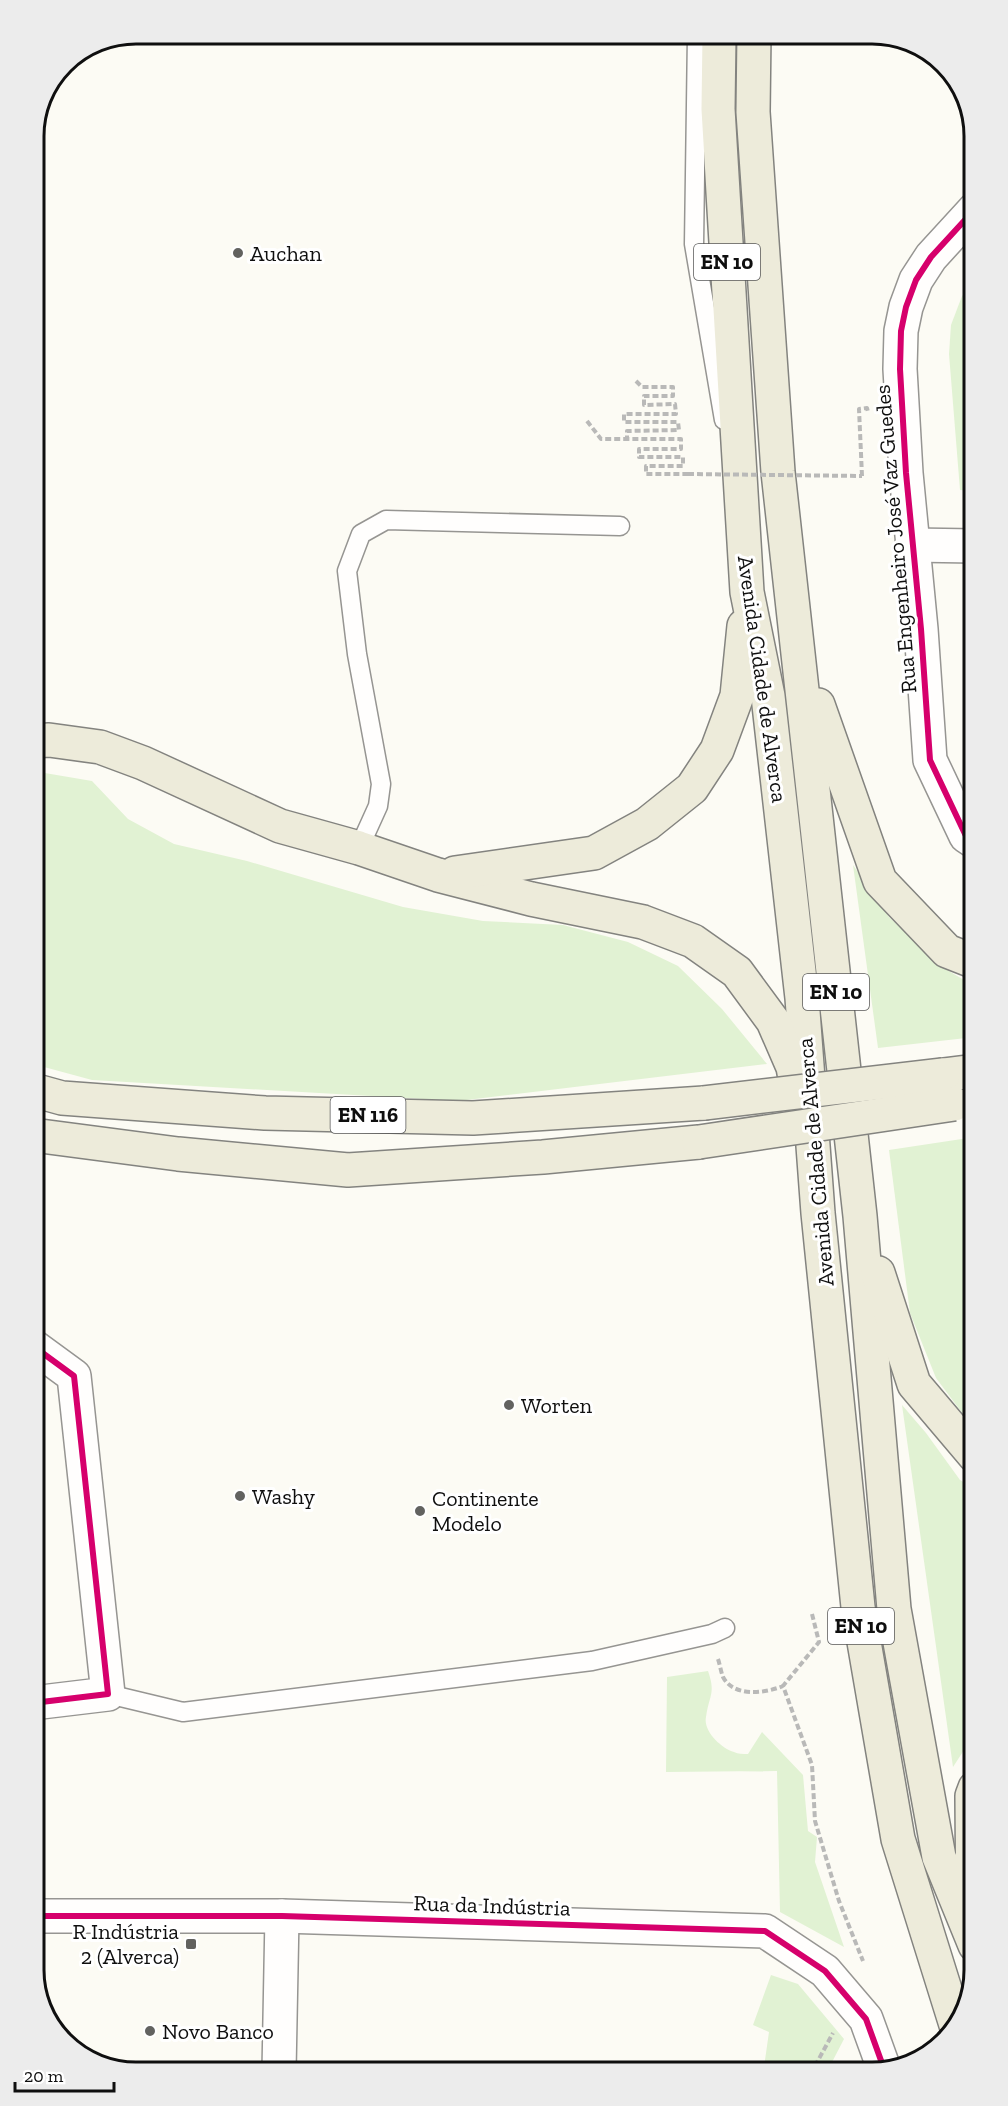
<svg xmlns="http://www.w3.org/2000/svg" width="1008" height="2106" viewBox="0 0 1008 2106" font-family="'Zilla Slab',serif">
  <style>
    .green { fill: #e1f2d3 }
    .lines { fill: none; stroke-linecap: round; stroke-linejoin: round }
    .service-casing { stroke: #969592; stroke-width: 21 }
    .minor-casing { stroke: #969592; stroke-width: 36 }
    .primary-casing { stroke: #83837f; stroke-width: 36 }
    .path { stroke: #b9b9b8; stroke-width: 4; stroke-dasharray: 6 3; stroke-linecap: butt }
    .service { stroke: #fffefd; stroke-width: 18 }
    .minor { stroke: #fffefd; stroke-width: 33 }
    .primary { stroke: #edebda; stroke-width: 33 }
    .primary-bridge-casing { stroke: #83837f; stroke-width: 36; stroke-linecap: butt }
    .path-bridge { stroke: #b9b9b8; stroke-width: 4; stroke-dasharray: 6 3; stroke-linecap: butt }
    .primary-bridge { stroke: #edebda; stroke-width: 33 }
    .cycleway-casing { stroke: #fff; stroke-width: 10 }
    .cycleway { stroke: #d6006c; stroke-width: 6 }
    .poi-dot { fill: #62625f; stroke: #fff; stroke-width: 2 }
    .labels { text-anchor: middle; stroke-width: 6; stroke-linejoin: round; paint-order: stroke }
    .shield { fill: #fff; stroke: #575757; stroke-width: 1.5 }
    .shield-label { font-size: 21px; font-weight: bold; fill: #0f0f0f }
    .poi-label { font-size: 22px; fill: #0f0f0f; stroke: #fff; text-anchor: start }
    .street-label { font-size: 22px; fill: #0f0f0f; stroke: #fff }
    .rim { fill: none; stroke: #0f0f0f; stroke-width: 3 }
  </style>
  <rect width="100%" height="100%" fill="#fcfbf4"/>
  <g class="green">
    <polygon points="974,283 975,284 975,491 960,490 949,354 951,325 962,296"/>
    <polygon points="33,771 92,781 128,819 174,844 247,861 403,907 483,921 563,925 628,942 678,966 722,1009 767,1064 458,1101 92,1080 33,1064"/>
    <polygon points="853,865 889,917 942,967 964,980 975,983 975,1037 878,1048"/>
    <polygon points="975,1137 975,1430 936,1378 910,1313 889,1150"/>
    <polygon points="902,1405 926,1433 960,1480 975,1489 975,1701 967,1718 964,1750 953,1767"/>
    <path d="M 708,1671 C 716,1694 709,1695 706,1717 C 703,1731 721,1748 734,1752 C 738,1754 743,1754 748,1754 L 762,1732 L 803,1775 L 808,1831 L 817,1837 L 815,1862 L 844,1947 L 780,1912 L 777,1771 L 666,1772 L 667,1677 Z"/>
    <polygon points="771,1975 798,1984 844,2039 830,2066 764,2067 769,2032 753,2025"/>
  </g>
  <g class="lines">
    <defs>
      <g id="service">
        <polyline points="697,35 694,244 724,420"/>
        <polyline points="359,848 378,806 381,784 357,654 347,571 361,534 386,520 620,526"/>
        <polyline points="108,1694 183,1712 592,1661 712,1634 725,1628"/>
      </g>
      <g id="minor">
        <polyline points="912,545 975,546"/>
        <polyline points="975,842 966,836 930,760 921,629 906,473 900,369 901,331 906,307 916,280 931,257 975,209"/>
        <polyline points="33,1703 108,1694 74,1376 33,1346"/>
        <polyline points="33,1916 282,1916 765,1931 825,1971 866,2019 883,2066"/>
        <polyline points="279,2071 282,1916"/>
      </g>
      <g id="primary">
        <polyline points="754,34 753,112 778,472 860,1216 894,1609 939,1857 975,1945"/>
        <polyline points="719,35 718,109 747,592 768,696 802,998 818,1213 858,1607 898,1839 957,2028"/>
        <polyline points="818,705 880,881 947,951 975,962"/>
        <polyline points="33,741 49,740 100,747 143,763 280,826 359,848 438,875 531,899 643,922 693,941 737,972 773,1021 793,1067 796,1084"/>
        <polyline points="455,873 594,853 647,824 692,788 717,750 737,696 744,626"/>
        <polyline points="943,1075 975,1071"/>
        <polyline points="33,1090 62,1098 265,1113 473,1118 704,1103"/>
        <polyline points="33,1135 178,1154 348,1170 543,1157 699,1142"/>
        <polyline points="878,1273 914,1384 975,1456"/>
        <polyline points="973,1923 972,1796 975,1788"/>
      </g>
    </defs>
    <use href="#service" class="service-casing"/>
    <use href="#minor" class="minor-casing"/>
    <use href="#primary" class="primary-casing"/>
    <g class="path">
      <polyline points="636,381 642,387 673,387 673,396 644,396 644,405 675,404 676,414 624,414 624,422 678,422 679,430 627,431 627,439 681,439 681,449 639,449 639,457 683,457 683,466 646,466 646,474 688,474"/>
      <polyline points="587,421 601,439 627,439"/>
      <polyline points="862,476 859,409 867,408 868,412"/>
      <polyline points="812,1614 819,1642 783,1686 812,1765 815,1821 839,1901 863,1961"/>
      <path d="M 718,1659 C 720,1665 721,1672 723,1677 C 734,1698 766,1693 783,1686"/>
      <polyline points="815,2066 833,2033"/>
    </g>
    <use href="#service" class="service"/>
    <use href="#minor" class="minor"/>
    <use href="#primary" class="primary"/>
    <defs>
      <g id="primary-bridge">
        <polyline points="704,1103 943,1075"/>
        <polyline points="699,1142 954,1104"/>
      </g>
    </defs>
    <use href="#primary-bridge" class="primary-bridge-casing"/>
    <polyline class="path-bridge" points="688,474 862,476"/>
    <use href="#primary-bridge" class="primary-bridge"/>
    <defs>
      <g id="cycleway">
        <polyline points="975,842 966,836 930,760 921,629 906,473 900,369 901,331 906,307 916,280 931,257 975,209"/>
        <polyline points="33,1703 108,1694 74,1376 33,1346"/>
        <polyline points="33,1916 282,1916 765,1931 825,1971 866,2019 883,2066"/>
      </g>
    </defs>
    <use href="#cycleway" class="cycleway-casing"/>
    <use href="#cycleway" class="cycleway"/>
  </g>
  <g class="poi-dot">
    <circle cx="238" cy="253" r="6"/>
    <circle cx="509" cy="1405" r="6"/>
    <circle cx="240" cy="1496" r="6"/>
    <circle cx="420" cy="1511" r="6"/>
    <rect x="185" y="1938" width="12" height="12" rx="3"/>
    <circle cx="150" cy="2031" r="6"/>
  </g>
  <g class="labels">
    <g class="shield">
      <rect x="694" y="244" width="66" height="36" rx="4.5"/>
      <rect x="803" y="974" width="66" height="36" rx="4.5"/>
      <rect x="330.5" y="1097" width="75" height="36" rx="4.5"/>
      <rect x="828" y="1608" width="66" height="36" rx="4.5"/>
    </g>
    <g class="shield-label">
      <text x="727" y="269">EN 10</text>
      <text x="836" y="999">EN 10</text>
      <text x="368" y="1122">EN 116</text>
      <text x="861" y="1633">EN 10</text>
    </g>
    <g class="poi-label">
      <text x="250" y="261">Auchan</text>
      <text x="521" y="1413">Worten</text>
      <text x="252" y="1504">Washy</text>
      <text x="432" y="1506">Continente<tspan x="432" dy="25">Modelo</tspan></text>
      <text x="179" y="1939" text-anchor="end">R Indústria<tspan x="179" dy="25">2 (Alverca)</tspan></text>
      <text x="162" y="2039">Novo Banco</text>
    </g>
    <g class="street-label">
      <text transform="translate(895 539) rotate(-95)" y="8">Rua Engenheiro José Vaz Guedes</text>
      <text transform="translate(763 679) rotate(82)" y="8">Avenida Cidade de Alverca</text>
      <text transform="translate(815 1162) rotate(-95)" y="8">Avenida Cidade de Alverca</text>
      <text transform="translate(492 1905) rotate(2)" y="8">Rua da Indústria</text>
    </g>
  </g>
  <path d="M0 0H1008V2106H0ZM136 44H872A92 92 0 0 1 964 136V1970A92 92 0 0 1 872 2062H136A92 92 0 0 1 44 1970V136A92 92 0 0 1 136 44Z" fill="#ececec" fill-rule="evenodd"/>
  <path class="rim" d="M136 44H872A92 92 0 0 1 964 136V1970A92 92 0 0 1 872 2062H136A92 92 0 0 1 44 1970V136A92 92 0 0 1 136 44Z"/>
  <path d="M15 2082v9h99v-9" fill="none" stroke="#0f0f0f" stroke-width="3"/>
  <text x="24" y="2082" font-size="18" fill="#0f0f0f" stroke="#ffffff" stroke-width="4.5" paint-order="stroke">20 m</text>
</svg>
